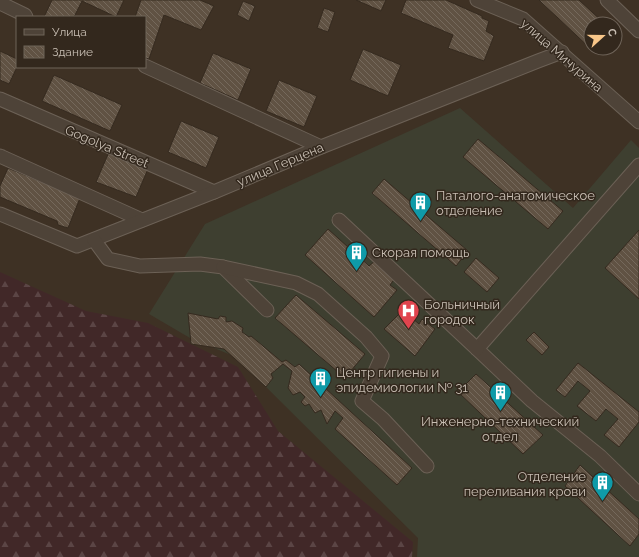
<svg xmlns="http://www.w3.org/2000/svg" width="639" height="557" viewBox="0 0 639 557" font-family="Raleway,sans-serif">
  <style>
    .medical { fill: #3e3f30 }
    .forest { fill: url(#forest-firs) }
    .building { fill: url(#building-back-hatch); stroke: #352a1f }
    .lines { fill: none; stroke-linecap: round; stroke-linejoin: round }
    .minor-casing { stroke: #6c6156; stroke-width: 15 }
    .minor { stroke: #4e4338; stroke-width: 13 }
    .labels { text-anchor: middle; stroke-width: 3; stroke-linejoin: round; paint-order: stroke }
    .street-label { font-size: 13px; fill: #c9bfb4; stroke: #33281d }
    .poi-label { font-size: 13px; fill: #c9bfb4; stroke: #33281d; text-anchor: start }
  </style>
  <defs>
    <pattern id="forest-firs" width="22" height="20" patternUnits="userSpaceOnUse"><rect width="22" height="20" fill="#412828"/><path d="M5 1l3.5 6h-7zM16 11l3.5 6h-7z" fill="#5b4545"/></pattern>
    <pattern id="building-back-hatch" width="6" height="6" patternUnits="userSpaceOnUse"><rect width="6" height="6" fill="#605243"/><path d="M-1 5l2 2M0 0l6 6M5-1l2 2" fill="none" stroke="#75695c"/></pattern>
  </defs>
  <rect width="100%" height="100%" fill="#3e3124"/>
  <polygon class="medical" points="460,108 573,208 631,140 639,148 639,557 417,557 418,538 266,387 231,355 190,338 149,314 205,224"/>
  <polygon class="forest" points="0,272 86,311 148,323 238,367 278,431 413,542 412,557 0,557"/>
  <g class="building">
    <polygon points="52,0 124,0 116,17 82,1 74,17 44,17"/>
    <polygon points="141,0 200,0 214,6 201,30 164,15 149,59 145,58 145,17 135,17"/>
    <polygon points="356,0 386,0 381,11"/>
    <polygon points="406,0 446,0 482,16 482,18 489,21 486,31 494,36 484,61 448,48 453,35 401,13"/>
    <polygon points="539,0 579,0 605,24 591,24 591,48 599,48 595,53"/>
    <polygon points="243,1 255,6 249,21 237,15"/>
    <polygon points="324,8 335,12 328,32 317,28"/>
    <polygon points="363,49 401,65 388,96 350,80"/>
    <polygon points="0,51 17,59 17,67 9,84 0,80"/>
    <polygon points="213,53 251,69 238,100 200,83"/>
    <polygon points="54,75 122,105 110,131 42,101"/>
    <polygon points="279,80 317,96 304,127 266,111"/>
    <polygon points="181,121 219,137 206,168 168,152"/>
    <polygon points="478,139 563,211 548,229 463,157"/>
    <polygon points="109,152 148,169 136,197 96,182"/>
    <polygon points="8,168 80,198 68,228 58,225 57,221 0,197 0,186"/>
    <polygon points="384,179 468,251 456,266 372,193"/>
    <polygon points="328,229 369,266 376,260 396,277 390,285 397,290 374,317 305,255"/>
    <polygon points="639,230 639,299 605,268"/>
    <polygon points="476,258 499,278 487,292 464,272"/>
    <polygon points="296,295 365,354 345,378 275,318"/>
    <polygon points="403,310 419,324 422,319 435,329 415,356 384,329"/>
    <polygon points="188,313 218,319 220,316 226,317 226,322 232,321 243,328 242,332 249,337 251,336 282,362 286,360 295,367 299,364 412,468 397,485 335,429 343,418 335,411 327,424 321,410 315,413 309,404 305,406 301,402 305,397 300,392 293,395 288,388 292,371 283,364 271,374 273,378 266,387 224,349 191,344"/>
    <polygon points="534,332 549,347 542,355 526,340"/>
    <polygon points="578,363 639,412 639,422 619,447 604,435 618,419 606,409 596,421 577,406 590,391 578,381 565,397 556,390"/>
    <polygon points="476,374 543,435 523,454 458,392"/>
    <polygon points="580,465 639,519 639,534 630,546 565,486"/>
  </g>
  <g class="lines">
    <defs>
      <g id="minor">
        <polyline points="477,0 523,19 639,122"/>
        <polyline points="607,0 639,31"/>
        <polyline points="0,3 25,15 26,17"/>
        <polyline points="145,66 321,147"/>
        <polyline points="0,99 214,192"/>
        <polyline points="0,156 142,220"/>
        <polyline points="639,165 477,349 532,401 600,456 639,494"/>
        <polyline points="0,214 77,246 214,192 321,147 538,61 562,52"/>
        <polyline points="339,220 477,349"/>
        <polyline points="94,240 108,259 140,266 200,264 223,267 267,310"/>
        <polyline points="223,267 296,283 318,294 366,337 382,356 362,401 383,419 427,466"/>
      </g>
    </defs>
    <use href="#minor" class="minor-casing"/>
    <use href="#minor" class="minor"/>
  </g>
  <defs>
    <symbol id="building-pin" viewBox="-11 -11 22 30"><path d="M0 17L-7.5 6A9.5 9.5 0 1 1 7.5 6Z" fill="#0f9aa8" stroke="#33281d"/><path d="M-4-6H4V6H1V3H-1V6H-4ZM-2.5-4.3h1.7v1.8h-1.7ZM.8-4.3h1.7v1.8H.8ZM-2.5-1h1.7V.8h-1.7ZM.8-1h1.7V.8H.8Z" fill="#fff"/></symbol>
    <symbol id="hospital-pin" viewBox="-11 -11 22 30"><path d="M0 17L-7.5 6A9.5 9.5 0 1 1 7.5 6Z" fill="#e0444e" stroke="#33281d"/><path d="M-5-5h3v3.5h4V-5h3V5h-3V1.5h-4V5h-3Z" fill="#fff"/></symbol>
  </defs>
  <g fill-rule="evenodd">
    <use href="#building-pin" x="408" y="190" width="25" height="34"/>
    <use href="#building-pin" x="344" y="240" width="25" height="34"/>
    <use href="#hospital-pin" x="396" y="298" width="25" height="34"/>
    <use href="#building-pin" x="308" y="366" width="25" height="34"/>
    <use href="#building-pin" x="488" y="380" width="25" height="34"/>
    <use href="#building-pin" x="590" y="470" width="25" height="34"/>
  </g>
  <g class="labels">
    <g class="street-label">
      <text transform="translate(562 55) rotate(41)" y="5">улица Мичурина</text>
      <text transform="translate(107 146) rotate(23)" y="5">Gogolya Street</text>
      <text transform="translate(280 164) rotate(-23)" y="5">улица Герцена</text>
    </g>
    <g class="poi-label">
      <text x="436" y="200">Паталого-анатомическое<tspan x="436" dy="15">отделение</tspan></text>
      <text x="372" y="257">Скорая помощь</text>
      <text x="424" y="309">Больничный<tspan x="424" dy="15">городок</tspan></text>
      <text x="336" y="377">Центр гигиены и<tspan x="336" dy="15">эпидемиологии № 31</tspan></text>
      <text x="500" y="426" text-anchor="middle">Инженерно-технический<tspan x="500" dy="15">отдел</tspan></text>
      <text x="586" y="481" text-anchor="end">Отделение<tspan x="586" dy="15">переливания крови</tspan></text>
    </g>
  </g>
  <rect x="16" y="16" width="130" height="52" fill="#33281d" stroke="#6f6459"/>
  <rect x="24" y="29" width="20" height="6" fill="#4e4338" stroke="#6f6459"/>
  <text x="52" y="36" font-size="12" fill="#c9bfb4">Улица</text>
  <rect x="24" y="46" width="20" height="12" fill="url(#building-back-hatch)" stroke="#6f6459"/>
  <text x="52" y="56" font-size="12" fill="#c9bfb4">Здание</text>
  <g transform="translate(603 36) rotate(69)"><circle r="19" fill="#33281d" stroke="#6f6459"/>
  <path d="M0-3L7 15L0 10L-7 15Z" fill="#f8c689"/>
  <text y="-6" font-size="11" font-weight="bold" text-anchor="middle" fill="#c9bfb4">С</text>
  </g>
</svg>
